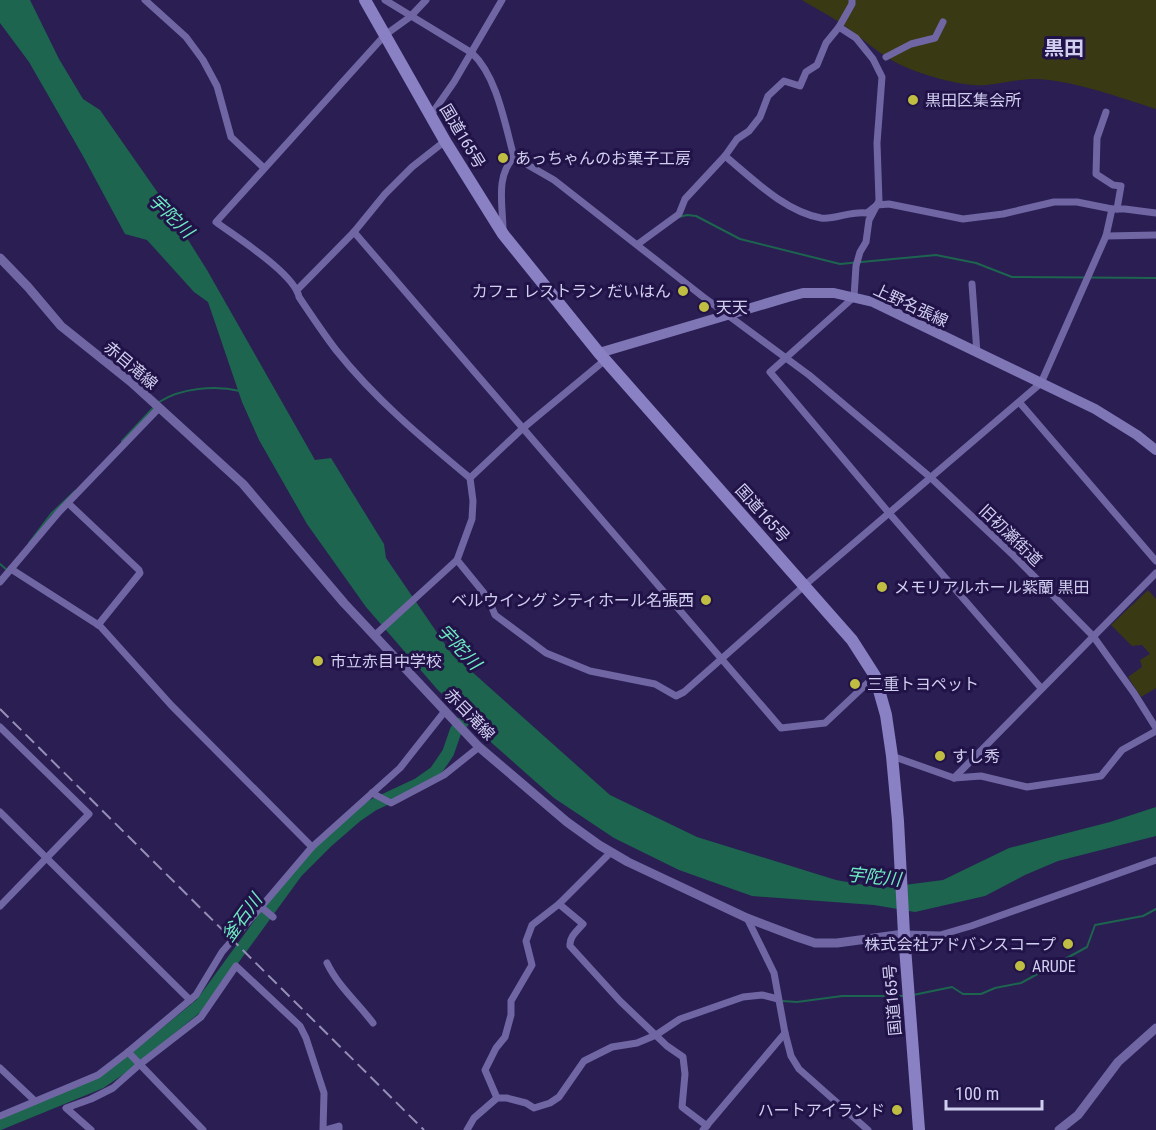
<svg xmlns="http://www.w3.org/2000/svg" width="1156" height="1130" viewBox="0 0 1156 1130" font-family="'Roboto Condensed','Noto Sans JP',sans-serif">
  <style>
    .green { fill: #393913 }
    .water { fill: #1d654f }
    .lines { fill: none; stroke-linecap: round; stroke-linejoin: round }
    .stream { stroke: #1d654f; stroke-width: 2 }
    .river { stroke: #1d654f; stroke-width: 12 }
    .street { stroke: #6f66a3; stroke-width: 7 }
    .secondary { stroke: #6f66a3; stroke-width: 9 }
    .primary { stroke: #7f76b6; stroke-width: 10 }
    .highway { stroke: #8981c3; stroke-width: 12 }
    .rail { stroke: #958fb7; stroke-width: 2; stroke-dasharray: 12 6; stroke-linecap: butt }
    .poi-dot { fill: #bfbe42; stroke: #211348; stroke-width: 2 }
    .labels { text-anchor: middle; stroke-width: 6; stroke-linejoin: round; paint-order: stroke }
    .poi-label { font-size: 16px; fill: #d1cff0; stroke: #211348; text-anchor: start }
    .street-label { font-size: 16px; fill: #d1cff0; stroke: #211348 }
    .water-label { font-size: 18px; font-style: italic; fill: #6debc2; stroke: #211348 }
    .quarter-label { font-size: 20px; font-weight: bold; fill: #d1cff0; stroke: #211348 }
  </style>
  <rect width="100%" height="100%" fill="#2a1e53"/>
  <g class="green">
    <path d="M 802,0 L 1156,0 L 1156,109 C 1118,97 1076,81 1036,79 C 1019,79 1003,83 986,85 C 965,87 930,77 910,69 C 886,60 869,44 849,29 C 835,18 818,10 802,0 Z"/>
    <polygon points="1148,590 1156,599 1156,688 1141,697 1128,677 1142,667 1140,660 1150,654 1142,645 1132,646 1111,625"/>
  </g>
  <polygon class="water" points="0,0 30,0 59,59 83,99 100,110 165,203 207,270 315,460 331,458 384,544 386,558 451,653 610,795 697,837 836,880 881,888 943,880 1009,848 1110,822 1156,807 1156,836 1058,861 1025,875 985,896 915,912 874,905 752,896 679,870 614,838 554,798 485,737 437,689 366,607 307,524 259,440 242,402 208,302 194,292 147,240 125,234 83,156 29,62 0,23"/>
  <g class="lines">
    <g class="stream">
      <polyline points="679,217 687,215 696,216 740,239 840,264 936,255 976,263 1012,277 1156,278"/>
      <path d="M 159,402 C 181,388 215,385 240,391"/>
      <polyline points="122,441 155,406"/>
      <polyline points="29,543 51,514 75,491"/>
      <polyline points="0,564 7,570"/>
      <polyline points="913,995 952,987 963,994 981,994 995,988 1021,983 1087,947 1095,925 1143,916 1156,909"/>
      <polyline points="782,1001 797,1002 842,996 904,996"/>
    </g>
    <polyline class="river" points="0,1124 100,1083 125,1066 201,1004 297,872 327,842 357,816 373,805 418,784 435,772 448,753 456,730 477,706"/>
    <g class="street">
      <polyline points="145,0 186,37 203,60 217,86 231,137 264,168"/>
      <path d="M 385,0 L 472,53 C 497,76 505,125 514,157 L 554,180 L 702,296 L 809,375 L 930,477 L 1013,555 L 1093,636 L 1134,693 L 1156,728"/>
      <polyline points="839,27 856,38 873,59 882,77 877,143 879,201 869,220 866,242 860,252 856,266 854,297 770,372 889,513 1041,688"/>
      <polyline points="886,57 911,44 935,38 943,22"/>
      <polyline points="1106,112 1097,138 1096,174 1113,185 1121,186 1117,209"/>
      <polyline points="431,115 454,82 502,0"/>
      <path d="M 725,156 C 753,179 784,211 821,218 C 835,220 849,211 867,213 L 877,205 L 889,204 L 963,219 L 1003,214 L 1054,202 L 1077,202 L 1112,209 L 1125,209 L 1156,213"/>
      <path d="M 503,231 C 503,205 495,177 514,157"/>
      <polyline points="354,232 781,728 825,723 875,676"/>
      <polyline points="1106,236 1156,235"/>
      <polyline points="638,244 679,214 685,199 725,156 737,139 749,131 760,117 768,96 784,81 800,86 806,72 817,65 826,43 839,27 852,4 852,0"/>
      <polyline points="972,284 977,353"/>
      <polyline points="298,289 354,232 385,194 412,167 445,141"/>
      <polyline points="1020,403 1156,561"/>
      <polyline points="470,478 522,429 605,360"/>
      <polyline points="68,503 139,570 140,573 98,625"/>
      <polyline points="457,560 488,598 495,615 546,653 590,671 655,684 676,696 684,692 805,585 1041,383 1106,236 1112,209"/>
      <polyline points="11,569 100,626 171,705 312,847"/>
      <polyline points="0,582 59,512 159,408"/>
      <path d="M 375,635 L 457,560 L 472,519 L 473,501 L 470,478 C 423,439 375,399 336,350 C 323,333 311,315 299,297 C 295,274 236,237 216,222 L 385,35 L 410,17 L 426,0"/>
      <polyline points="0,727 89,814 0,906"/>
      <polyline points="892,756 954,778 981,776 1027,787 1101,776 1122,750 1156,731"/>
      <polyline points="954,778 1156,573"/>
      <polyline points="372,793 391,803 444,775 479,747"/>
      <polyline points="0,812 190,1000"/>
      <path d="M 559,904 L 583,924 C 577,931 569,937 570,946 L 620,1001 L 667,1046 L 683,1057 L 685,1074 L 682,1107 L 707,1126"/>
      <polyline points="747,918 774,973 785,1033 791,1056 799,1069 868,1130"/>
      <polyline points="236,928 257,905 261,907 312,847 400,768 445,711"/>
      <polyline points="904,934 940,935 971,926 1156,860"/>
      <path d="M 327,963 C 338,986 358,1003 373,1023"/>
      <polyline points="128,1052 203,1130"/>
      <polyline points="0,1068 35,1101"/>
      <polyline points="497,1098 485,1070 496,1048 505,1037 511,1015 511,1001 532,965 526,941 532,925 559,904 611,852"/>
      <polyline points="0,1116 98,1075 128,1052 196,995 222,952 261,907 273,917"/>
      <polyline points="91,1130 66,1108 91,1099 113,1088 139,1065 201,1017 236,966 300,1026 306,1038 324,1093 323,1130"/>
      <polyline points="325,1130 339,1126 339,1130"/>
      <polyline points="467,1130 474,1118 497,1098 507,1098 526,1103 534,1108 550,1103 559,1097 584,1061 612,1047 637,1043 656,1035 680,1019 743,997 762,995 778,999"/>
      <polyline points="703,1130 785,1033"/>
    </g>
    <g class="secondary">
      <polyline points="0,258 28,287 61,326 131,382 243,484 344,603 445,711 479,747 567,822 599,845 628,862 747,918 797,937 815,943 837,943 904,934"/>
      <polyline points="1059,1130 1078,1115 1118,1062 1156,1028"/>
    </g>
    <polyline class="primary" points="599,353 788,297 803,293 834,293 873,302 1095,409 1137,435 1156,450"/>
    <polyline class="highway" points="365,0 445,141 503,234 599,353 852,640 875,676 886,715 892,756 898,821 904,934 919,1130"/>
    <polyline class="rail" points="0,709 424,1130"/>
  </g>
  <g class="poi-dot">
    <circle cx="913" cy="100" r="6"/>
    <circle cx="503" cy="158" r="6"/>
    <circle cx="683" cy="291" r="6"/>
    <circle cx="704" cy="307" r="6"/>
    <circle cx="882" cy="587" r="6"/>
    <circle cx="706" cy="600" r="6"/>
    <circle cx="318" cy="661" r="6"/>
    <circle cx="855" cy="684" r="6"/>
    <circle cx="940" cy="756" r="6"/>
    <circle cx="1068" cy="944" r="6"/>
    <circle cx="1020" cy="966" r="6"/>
    <circle cx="897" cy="1110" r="6"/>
  </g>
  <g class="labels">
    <g class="poi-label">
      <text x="925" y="106">黒田区集会所</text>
      <text x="515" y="164">あっちゃんのお菓子工房</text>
      <text x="671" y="297" text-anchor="end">カフェ レストラン だいはん</text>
      <text x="716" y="313">天天</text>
      <text x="894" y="593">メモリアルホール紫蘭 黒田</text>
      <text x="694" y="606" text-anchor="end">ベルウイング シティホール名張西</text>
      <text x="330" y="667">市立赤目中学校</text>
      <text x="867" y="690">三重トヨペット</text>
      <text x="952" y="762">すし秀</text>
      <text x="1056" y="950" text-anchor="end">株式会社アドバンスコープ</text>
      <text x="1032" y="972">ARUDE</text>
      <text x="885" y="1116" text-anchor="end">ハートアイランド</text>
    </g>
    <g class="street-label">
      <text transform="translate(463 136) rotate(59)" y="6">国道165号</text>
      <text transform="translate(911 305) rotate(25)" y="6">上野名張線</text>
      <text transform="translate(131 365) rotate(40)" y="6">赤目滝線</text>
      <text transform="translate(763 513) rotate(48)" y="6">国道165号</text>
      <text transform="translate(1011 535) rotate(44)" y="6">旧初瀬街道</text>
      <text transform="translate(470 714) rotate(46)" y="6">赤目滝線</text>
      <text transform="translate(892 1000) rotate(-95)" y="6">国道165号</text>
    </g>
    <g class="water-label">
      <text transform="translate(171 216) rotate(44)" y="6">宇陀川</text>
      <text transform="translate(459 647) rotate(47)" y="6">宇陀川</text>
      <text transform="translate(874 877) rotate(6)" y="6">宇陀川</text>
      <text transform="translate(242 918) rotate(-54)" y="6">釜石川</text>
    </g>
    <g class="quarter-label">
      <text x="1064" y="55">黒田</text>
    </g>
  </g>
  <path d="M946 1100v9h96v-9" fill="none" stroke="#d1cff0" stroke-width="3"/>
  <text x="955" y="1100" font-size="18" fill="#d1cff0" stroke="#211348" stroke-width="4.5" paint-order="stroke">100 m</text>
</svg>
